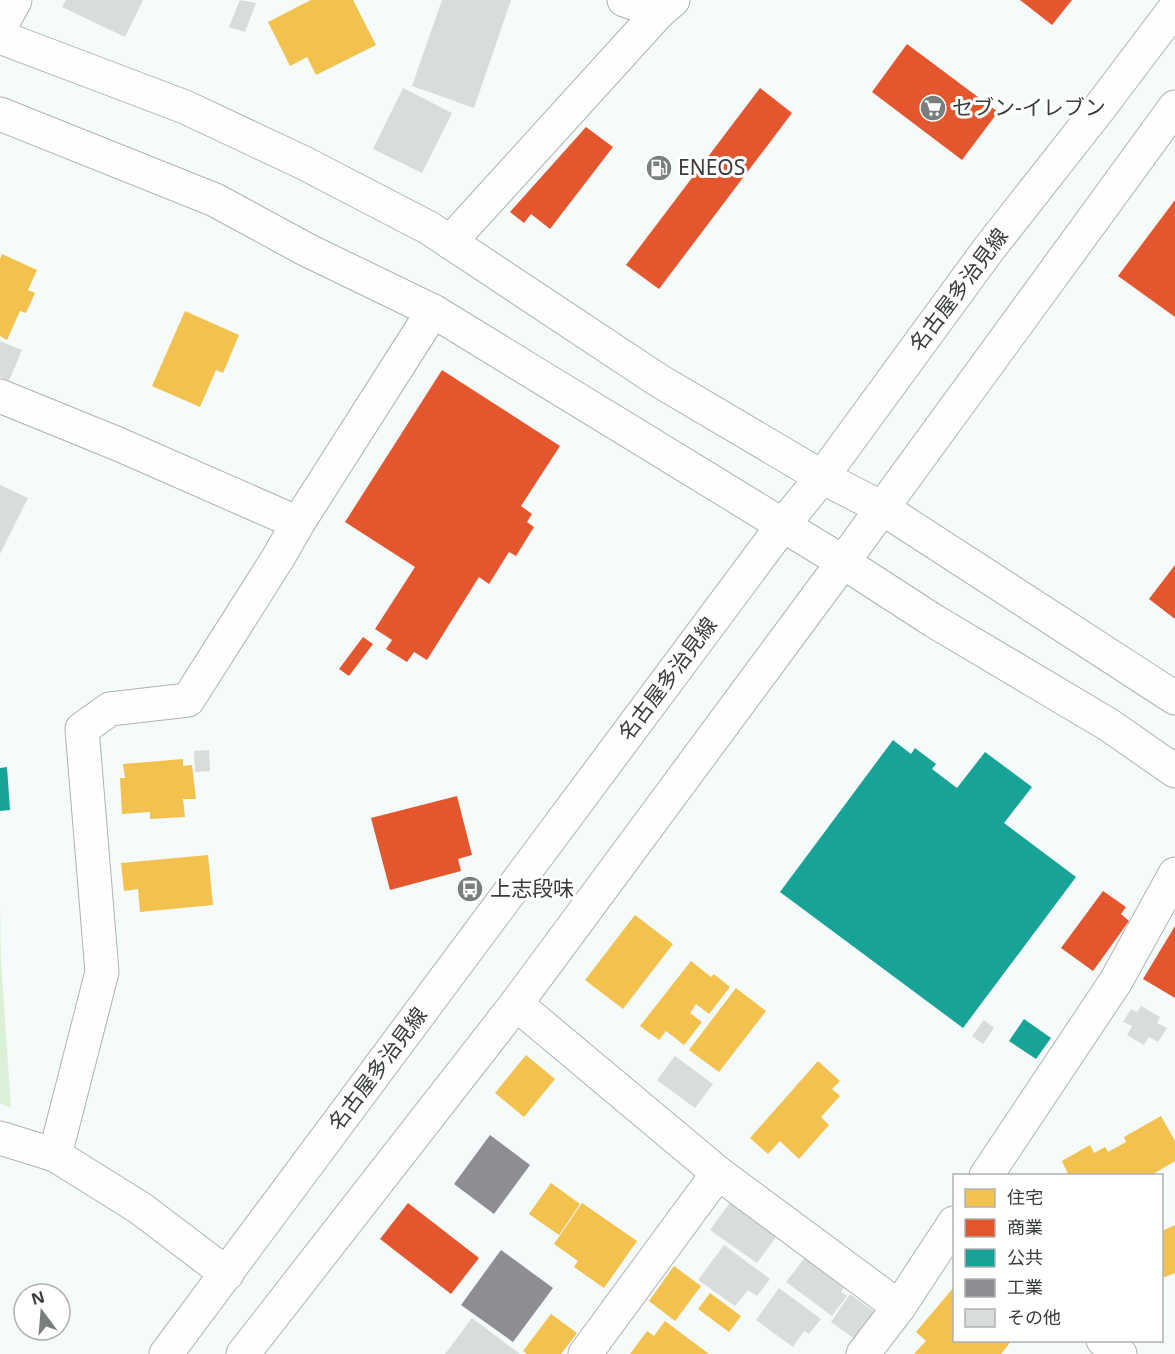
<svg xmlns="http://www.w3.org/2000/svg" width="1175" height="1354" viewBox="0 0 1175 1354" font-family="'Noto Sans','Noto Sans JP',sans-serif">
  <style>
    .green { fill: #dbf1d7 }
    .homes { fill: #f2c14e }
    .shops { fill: #e4572e }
    .public { fill: #17a398 }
    .industry { fill: #8d8d92 }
    .building { fill: #d9dcdd }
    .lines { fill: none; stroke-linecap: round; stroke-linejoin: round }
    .minor-casing { stroke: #afb2b2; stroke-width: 35 }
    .tertiary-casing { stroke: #afb2b2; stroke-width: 35 }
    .primary-casing { stroke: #afb2b2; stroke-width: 35 }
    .minor { stroke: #fefefe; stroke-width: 33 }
    .tertiary { stroke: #fefefe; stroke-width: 33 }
    .primary { stroke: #fefefe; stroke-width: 33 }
    .labels { text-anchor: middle; stroke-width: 6; stroke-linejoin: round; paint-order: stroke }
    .poi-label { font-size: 21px; fill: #393c3c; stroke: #fff; text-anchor: start }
    .street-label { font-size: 21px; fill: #393c3c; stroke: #fff }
  </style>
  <rect width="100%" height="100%" fill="#f5fafa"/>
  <polygon class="green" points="0,903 1,961 11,1108 0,1103"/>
  <g class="homes">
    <polygon points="311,0 353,0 376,45 316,75 307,57 290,66 268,22"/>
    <polygon points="2,254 37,270 28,290 35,293 26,313 20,311 7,340 0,336 0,259"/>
    <polygon points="185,311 239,335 223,373 216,370 200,407 152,386"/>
    <polygon points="183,759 183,766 192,765 196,799 183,799 185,817 150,819 150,812 122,814 120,778 125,778 123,764"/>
    <polygon points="208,855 213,905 140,912 138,889 124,891 121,863"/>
    <polygon points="635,915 673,944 623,1009 585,980"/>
    <polygon points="691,961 711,977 714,974 730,987 709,1014 696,1004 690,1013 702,1022 684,1045 666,1031 659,1040 640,1026"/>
    <polygon points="736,988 766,1011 719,1072 689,1050"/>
    <polygon points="526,1055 555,1079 524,1117 495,1093"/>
    <polygon points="818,1061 840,1081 832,1089 840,1096 821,1117 829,1125 799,1159 780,1141 768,1154 750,1138"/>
    <polygon points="1161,1116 1175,1141 1175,1161 1150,1176 1069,1176 1062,1161 1090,1145 1094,1153 1105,1147 1108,1152 1126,1142 1124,1137"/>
    <polygon points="551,1183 580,1204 559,1235 529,1214"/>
    <polygon points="582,1203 637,1241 604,1288 574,1267 578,1261 554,1244"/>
    <polygon points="1175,1225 1175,1273 1162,1278 1162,1231"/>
    <polygon points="674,1266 701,1286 675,1321 649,1301"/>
    <polygon points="954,1287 954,1340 1012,1340 1001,1354 914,1354 926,1341 916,1332"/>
    <polygon points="710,1293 741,1316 729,1332 698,1309"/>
    <polygon points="551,1314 577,1333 561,1354 527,1354 523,1351"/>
    <polygon points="665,1321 709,1354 630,1354 647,1331 654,1336"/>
  </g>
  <g class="shops">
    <polygon points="1020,0 1072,0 1052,25"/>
    <polygon points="907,44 998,112 962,160 872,92"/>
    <polygon points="760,88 792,113 659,289 626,265"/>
    <polygon points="586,127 613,147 550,229 531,214 524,223 510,212"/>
    <polygon points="1175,200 1175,317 1118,276"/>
    <polygon points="442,370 560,446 521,506 532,514 527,522 534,527 516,556 509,552 489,584 479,577 427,660 414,652 407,662 386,649 392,640 375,629 415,567 345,522"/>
    <polygon points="1175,565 1175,619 1149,599"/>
    <polygon points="363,637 373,644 349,676 339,669"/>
    <polygon points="457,796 472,855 458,859 461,871 390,890 371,818"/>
    <polygon points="1103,891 1126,907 1121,914 1129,921 1093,971 1061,948"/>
    <polygon points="1175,926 1175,998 1143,979"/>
    <polygon points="408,1203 479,1258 451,1294 380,1239"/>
  </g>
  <g class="public">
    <polygon points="893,740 911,754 915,748 936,764 932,769 957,788 985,752 1032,787 1004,823 1076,877 963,1028 780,892"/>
    <polygon points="7,767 10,810 0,811 0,768"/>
    <polygon points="1024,1019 1051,1038 1036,1059 1009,1041"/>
  </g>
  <g class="industry">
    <polygon points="490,1135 530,1165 494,1214 454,1184"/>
    <polygon points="501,1250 553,1288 513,1342 461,1305"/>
  </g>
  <g class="building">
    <polygon points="66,0 143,0 125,37 62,7"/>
    <polygon points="240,0 256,3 245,32 229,27"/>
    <polygon points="442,0 511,0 474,108 412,86"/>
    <polygon points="403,88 452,113 422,173 373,149"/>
    <polygon points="0,341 22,350 9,381 0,377"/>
    <polygon points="0,485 28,498 0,554"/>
    <polygon points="209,750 210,771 195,772 194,751"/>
    <polygon points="1141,1006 1160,1017 1157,1023 1167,1028 1158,1042 1149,1037 1144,1045 1127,1035 1132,1026 1123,1022 1131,1009 1137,1012"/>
    <polygon points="984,1020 994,1028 983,1044 972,1036"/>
    <polygon points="675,1056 713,1084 695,1108 657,1080"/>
    <polygon points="737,1193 784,1226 757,1263 710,1230"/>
    <polygon points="724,1245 770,1279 757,1296 748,1290 735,1306 698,1280"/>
    <polygon points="810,1251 849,1281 841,1292 847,1296 832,1316 786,1282"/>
    <polygon points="779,1288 821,1319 809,1334 804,1331 793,1347 756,1320"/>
    <polygon points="850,1294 879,1315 859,1342 831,1322"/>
    <polygon points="472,1318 520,1354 445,1354"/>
  </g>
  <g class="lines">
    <defs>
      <g id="minor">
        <polyline points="624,0 659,12 673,0"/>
        <polyline points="0,28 15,0"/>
        <polyline points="450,242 659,12"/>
        <polyline points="0,396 118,444 298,523 433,311"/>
        <polyline points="516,1004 718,1173 899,1307"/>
        <polyline points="0,1138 55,1155 140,1208 227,1274"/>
        <polyline points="55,1155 102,972 82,729 110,709 188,700 278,558 298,523"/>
        <polyline points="986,1176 1116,981 1175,874"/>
        <polyline points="1103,1340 1120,1354"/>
        <polyline points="585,1354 718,1173"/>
        <polyline points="863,1354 899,1307 954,1223"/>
      </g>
      <g id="tertiary">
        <polyline points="0,37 185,107 304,163 429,228 658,380 822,477 882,508 1175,698"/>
        <polyline points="0,114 215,200 307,250 433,311 843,562 934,621 1109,725 1175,771"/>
      </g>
      <g id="primary">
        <polyline points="166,1354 783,525 822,477 988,250 1098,110 1175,8"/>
        <polyline points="243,1354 516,1004 843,562 1175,107"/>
      </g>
    </defs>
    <use href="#minor" class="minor-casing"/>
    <use href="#tertiary" class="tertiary-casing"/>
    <use href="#primary" class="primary-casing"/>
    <use href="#minor" class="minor"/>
    <use href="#tertiary" class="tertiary"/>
    <use href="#primary" class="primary"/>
  </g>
  <defs>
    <symbol id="supermarket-disc" viewBox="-11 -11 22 22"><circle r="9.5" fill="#7b7e7e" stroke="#fff"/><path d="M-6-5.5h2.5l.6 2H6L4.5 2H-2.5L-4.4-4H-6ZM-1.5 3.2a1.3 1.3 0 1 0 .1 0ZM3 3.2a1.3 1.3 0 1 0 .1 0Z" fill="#fff"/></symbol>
    <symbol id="fuel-disc" viewBox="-11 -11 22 22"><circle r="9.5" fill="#7b7e7e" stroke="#fff"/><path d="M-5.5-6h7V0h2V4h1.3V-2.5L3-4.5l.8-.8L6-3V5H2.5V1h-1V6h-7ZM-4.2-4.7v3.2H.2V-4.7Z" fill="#fff"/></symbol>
    <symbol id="bus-disc" viewBox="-11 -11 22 22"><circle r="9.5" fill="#7b7e7e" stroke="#fff"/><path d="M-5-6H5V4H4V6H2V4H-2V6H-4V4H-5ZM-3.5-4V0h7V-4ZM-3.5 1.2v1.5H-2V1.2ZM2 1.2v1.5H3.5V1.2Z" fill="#fff"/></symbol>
  </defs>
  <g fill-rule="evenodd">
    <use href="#supermarket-disc" x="918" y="93" width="30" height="30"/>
    <use href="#fuel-disc" x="644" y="153" width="30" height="30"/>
    <use href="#bus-disc" x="455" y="874" width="30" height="30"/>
  </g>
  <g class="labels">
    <g class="poi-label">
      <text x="952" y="115">セブン-イレブン</text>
      <text x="678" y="175">ENEOS</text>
      <text x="490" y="896">上志段味</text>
    </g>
    <g class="street-label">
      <text transform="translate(959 290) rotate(-53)" y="7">名古屋多治見線</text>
      <text transform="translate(668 679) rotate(-53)" y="7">名古屋多治見線</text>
      <text transform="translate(378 1069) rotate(-53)" y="7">名古屋多治見線</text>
    </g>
  </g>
  <rect x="953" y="1174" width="210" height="168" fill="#ffffff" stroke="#b0b1b1" stroke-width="1.5"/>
  <rect x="965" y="1189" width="30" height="18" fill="#f2c14e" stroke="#b0b1b1" stroke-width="1.5"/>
  <text x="1007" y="1204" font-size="18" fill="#393c3c">住宅</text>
  <rect x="965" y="1219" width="30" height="18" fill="#e4572e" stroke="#b0b1b1" stroke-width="1.5"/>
  <text x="1007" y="1234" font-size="18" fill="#393c3c">商業</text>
  <rect x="965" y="1249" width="30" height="18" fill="#17a398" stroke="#b0b1b1" stroke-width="1.5"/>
  <text x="1007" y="1264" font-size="18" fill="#393c3c">公共</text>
  <rect x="965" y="1279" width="30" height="18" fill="#8d8d92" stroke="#b0b1b1" stroke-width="1.5"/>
  <text x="1007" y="1294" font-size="18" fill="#393c3c">工業</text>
  <rect x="965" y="1309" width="30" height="18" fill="#d9dcdd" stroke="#b0b1b1" stroke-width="1.5"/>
  <text x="1007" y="1324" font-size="18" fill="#393c3c">その他</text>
  <g transform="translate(42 1312) rotate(344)"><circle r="28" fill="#ffffff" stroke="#b0b1b1" stroke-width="1.5"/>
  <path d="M0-4.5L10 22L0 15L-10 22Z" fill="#7b7e7e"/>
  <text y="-9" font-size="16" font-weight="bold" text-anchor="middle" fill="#393c3c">N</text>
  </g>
</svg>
